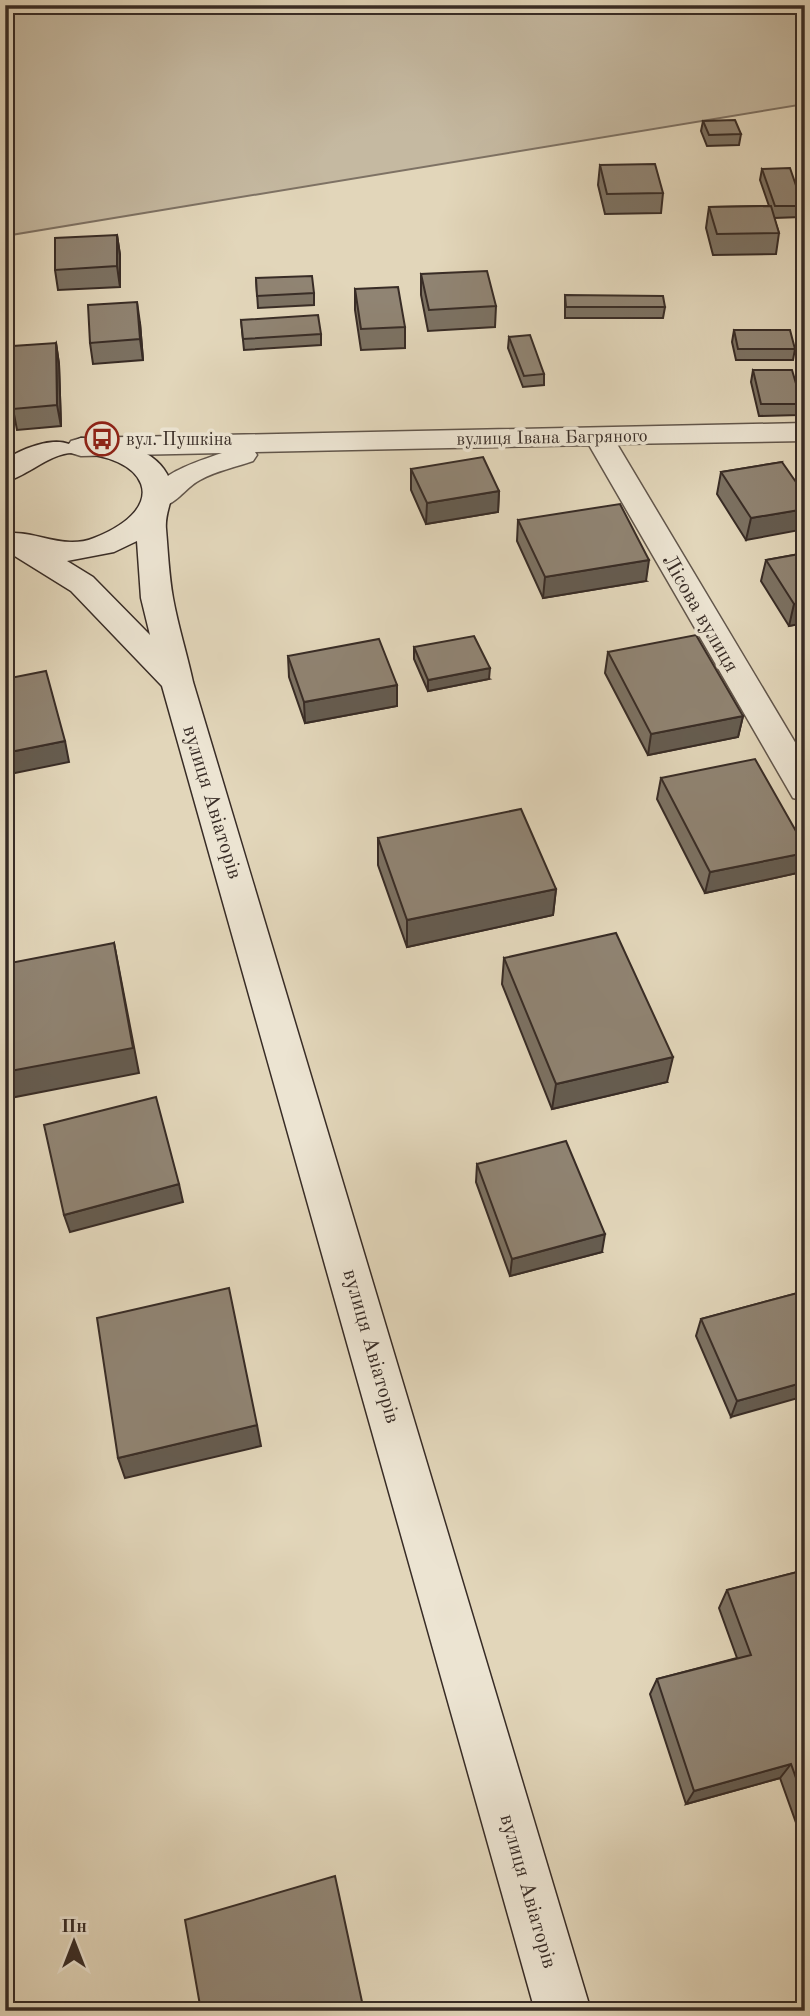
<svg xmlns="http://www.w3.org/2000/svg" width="810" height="2016" viewBox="0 0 810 2016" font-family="'Old Standard TT',serif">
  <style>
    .green { fill: #c5b9a1; stroke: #7e7264; stroke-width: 2 }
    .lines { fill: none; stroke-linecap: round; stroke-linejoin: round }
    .minor-casing { stroke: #62564b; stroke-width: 3 }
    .secondary-casing { stroke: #382c26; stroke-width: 3 }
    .minor { fill: #ece4d2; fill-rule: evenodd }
    .secondary { fill: #ece4d2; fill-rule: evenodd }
    .wall { fill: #7c7263; stroke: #382c26; stroke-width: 2 }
    .shaded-wall { fill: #655c50; stroke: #382c26; stroke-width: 2 }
    .building { fill: #908473; stroke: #382c26; stroke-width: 2 }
    .labels { text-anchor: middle; stroke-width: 7; stroke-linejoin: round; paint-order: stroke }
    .far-street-label { font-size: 18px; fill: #382c26; stroke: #ece4d2 }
    .far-poi-label { font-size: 18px; fill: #382c26; stroke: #ece4d2; text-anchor: start }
    .street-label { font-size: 21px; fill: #382c26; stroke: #ece4d2 }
  </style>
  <rect width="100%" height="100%" fill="#e2d6ba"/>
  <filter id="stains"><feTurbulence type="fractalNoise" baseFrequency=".00286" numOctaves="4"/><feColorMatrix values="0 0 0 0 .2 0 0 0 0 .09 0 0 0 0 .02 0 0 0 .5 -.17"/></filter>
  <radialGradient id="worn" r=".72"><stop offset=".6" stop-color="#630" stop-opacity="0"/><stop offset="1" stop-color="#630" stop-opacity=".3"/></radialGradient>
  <polygon class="green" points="5,5 805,5 805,104 5,236"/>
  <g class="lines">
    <defs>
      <path id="minor" d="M 805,423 L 805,441 L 617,444 L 805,759 L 805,801 L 793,798 L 589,445 L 255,452 L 257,455 L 253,461 C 236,467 216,471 200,480 C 181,490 174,512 149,505 L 144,499 C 162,472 193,463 222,453 L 81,456 L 71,453 L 67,447 L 71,441 L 81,438 Z"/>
      <path id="secondary" d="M 81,438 C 111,441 151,445 167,474 C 179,495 164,508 166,529 C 168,552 169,576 173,598 C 178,626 187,654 193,682 L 591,2011 L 535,2011 L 162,686 L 71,591 L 5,550 L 5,534 C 31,528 62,551 94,538 C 175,506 146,454 72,453 C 51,453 27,476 5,482 L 5,460 C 21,449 51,437 69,444 ZM 137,541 L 141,598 L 150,635 L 93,577 L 67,561 L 114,552 Z"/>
    </defs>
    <use href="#minor" class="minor-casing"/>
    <use href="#secondary" class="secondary-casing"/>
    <use href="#minor" class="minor"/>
    <use href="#secondary" class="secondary"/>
  </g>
  <g class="wall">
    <polygon points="799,103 805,103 805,153 803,153 796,123"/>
    <polygon points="703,121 741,134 739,145 707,146 701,131"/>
    <polygon points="600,165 663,193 661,213 605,214 598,185"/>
    <polygon points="762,169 803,206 801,217 774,218 779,233 776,254 713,255 706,228 709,207 769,206 760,180"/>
    <polygon points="117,235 120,255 120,287 58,290 55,270"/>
    <polygon points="421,274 496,306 495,327 428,331 421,295"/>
    <polygon points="256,278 314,293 314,305 258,308"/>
    <polygon points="355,289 405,327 405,348 361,350 355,310"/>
    <polygon points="565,295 665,307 663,318 565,318"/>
    <polygon points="241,320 321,334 321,345 244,350"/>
    <polygon points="140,323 143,360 93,364 90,343"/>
    <polygon points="734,330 795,349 793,360 736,360 732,342"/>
    <polygon points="509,337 544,374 544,385 523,387 508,348"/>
    <polygon points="56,343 59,364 61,426 17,430 13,409"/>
    <polygon points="753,370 802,404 799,415 759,416 751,382"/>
    <polygon points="782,462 746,540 717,494 721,472"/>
    <polygon points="411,469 499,491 498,512 426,524 411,490"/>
    <polygon points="518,520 646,581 543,598 517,541"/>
    <polygon points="805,553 805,623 789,626 761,581 766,560"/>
    <polygon points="414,647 489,679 428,691 414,659"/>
    <polygon points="608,652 743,716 738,737 648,755 605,673"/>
    <polygon points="288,656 397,685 397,706 305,723 289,677"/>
    <polygon points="661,778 805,847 805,861 802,872 705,893 657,799"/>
    <polygon points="378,838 556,889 553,915 407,947 378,865"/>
    <polygon points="504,958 667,1082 552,1109 502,984"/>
    <polygon points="477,1164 602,1252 510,1276 476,1182"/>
    <polygon points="805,1291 731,1417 696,1336 701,1319"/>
    <polygon points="805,1570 805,1848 780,1778 686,1804 650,1694 657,1679 737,1658 719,1608 727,1590"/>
  </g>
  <g class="shaded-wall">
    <polygon points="117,235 120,255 120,287 117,266"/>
    <polygon points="137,302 140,323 143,360 140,339"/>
    <polygon points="56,343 59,364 61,426 57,405"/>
    <polygon points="499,491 498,512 426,524 427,503"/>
    <polygon points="805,509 805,529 746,540 751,518"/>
    <polygon points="649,560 646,581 543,598 545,577"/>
    <polygon points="805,603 805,623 789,626 794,604"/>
    <polygon points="490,668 489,679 428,691 428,680"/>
    <polygon points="397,685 397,706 305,723 304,702"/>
    <polygon points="743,716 738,737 648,755 651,734"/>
    <polygon points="65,741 69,762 5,775 5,753"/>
    <polygon points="805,853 805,861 802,872 705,893 710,872"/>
    <polygon points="556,889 553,915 407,947 407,920"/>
    <polygon points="114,943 139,1073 10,1098 5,1086 5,1072"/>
    <polygon points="673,1057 667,1082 552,1109 556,1084"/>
    <polygon points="179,1184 183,1202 70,1232 64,1215"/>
    <polygon points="605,1234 602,1252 510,1276 512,1259"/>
    <polygon points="805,1382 805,1396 731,1417 737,1401"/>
    <polygon points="257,1425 261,1446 125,1478 118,1458"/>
    <polygon points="791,1764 780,1778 686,1804 694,1791"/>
  </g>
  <g class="building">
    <polygon points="799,103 805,103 805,124"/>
    <polygon points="735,120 741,134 709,135 703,121"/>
    <polygon points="655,164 663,193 607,194 600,165"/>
    <polygon points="790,168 803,206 775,206 762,169"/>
    <polygon points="771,206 779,233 717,234 709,207"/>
    <polygon points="117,235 117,266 55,270 55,238"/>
    <polygon points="487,271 496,306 429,310 421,274"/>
    <polygon points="312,276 314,293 257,296 256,278"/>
    <polygon points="398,287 405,327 361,329 355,289"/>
    <polygon points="565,295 663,296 665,307 566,307"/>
    <polygon points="137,302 140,339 90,343 88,305"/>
    <polygon points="318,315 321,334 243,339 241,320"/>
    <polygon points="734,330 790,330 795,349 738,349"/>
    <polygon points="530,335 544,374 524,376 509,337"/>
    <polygon points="56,343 57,405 13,409 13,346"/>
    <polygon points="753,370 792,370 802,404 761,404"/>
    <polygon points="483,457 499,491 427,503 411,469"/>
    <polygon points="782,462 805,495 805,509 751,518 721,472"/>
    <polygon points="620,504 649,560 545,577 518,520"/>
    <polygon points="805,553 805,603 794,604 766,560"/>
    <polygon points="696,635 743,716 651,734 608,652"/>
    <polygon points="474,636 490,668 428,680 414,647"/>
    <polygon points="379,639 397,685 304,702 288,656"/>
    <polygon points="46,671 65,741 5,753 5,679"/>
    <polygon points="755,759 805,847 805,853 710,872 661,778"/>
    <polygon points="521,809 556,889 407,920 378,838"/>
    <polygon points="616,933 673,1057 556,1084 504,958"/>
    <polygon points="114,943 133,1048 5,1072 5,964"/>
    <polygon points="156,1097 179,1184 64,1215 44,1125"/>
    <polygon points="566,1141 605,1234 512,1259 477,1164"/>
    <polygon points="229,1288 257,1425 118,1458 97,1318"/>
    <polygon points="805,1291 805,1382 737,1401 701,1319"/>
    <polygon points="805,1570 805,1803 791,1764 694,1791 657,1679 751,1655 727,1590"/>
    <polygon points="335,1876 364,2011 201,2011 185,1920"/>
  </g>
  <defs>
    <symbol id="bus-ring" viewBox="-11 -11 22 22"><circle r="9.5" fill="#ece4d2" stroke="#8f2418" stroke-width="1.5"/><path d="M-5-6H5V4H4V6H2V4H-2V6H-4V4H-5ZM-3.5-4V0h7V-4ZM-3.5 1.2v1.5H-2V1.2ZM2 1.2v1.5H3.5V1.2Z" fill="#8f2418"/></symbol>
  </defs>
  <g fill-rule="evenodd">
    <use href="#bus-ring" x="83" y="420" width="38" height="38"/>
  </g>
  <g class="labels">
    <g class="far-street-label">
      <text transform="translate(552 437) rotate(-1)" y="6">вулиця Івана Багряного</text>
    </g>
    <g class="far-poi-label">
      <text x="126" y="445">вул. Пушкіна</text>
    </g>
    <g class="street-label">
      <text transform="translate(701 613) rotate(60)" y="7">Лісова вулиця</text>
      <text transform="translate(213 802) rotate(73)" y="7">вулиця Авіаторів</text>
      <text transform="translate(372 1346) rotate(74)" y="7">вулиця Авіаторів</text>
      <text transform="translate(529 1891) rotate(74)" y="7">вулиця Авіаторів</text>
    </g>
  </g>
  <rect width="810" height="2016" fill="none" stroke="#e2d6ba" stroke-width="28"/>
  <rect x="7" y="7" width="796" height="2002" fill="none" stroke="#382c26" stroke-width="3.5"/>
  <rect x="14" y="14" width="782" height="1988" fill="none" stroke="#382c26" stroke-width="2"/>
  <g transform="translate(74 1942)" stroke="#ece4d2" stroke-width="5" paint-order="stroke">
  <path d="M0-5L12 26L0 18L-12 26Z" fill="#382c26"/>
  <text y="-10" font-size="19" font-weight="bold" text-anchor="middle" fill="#382c26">Пн</text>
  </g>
  <rect width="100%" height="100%" filter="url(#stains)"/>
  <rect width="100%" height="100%" fill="url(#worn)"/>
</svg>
